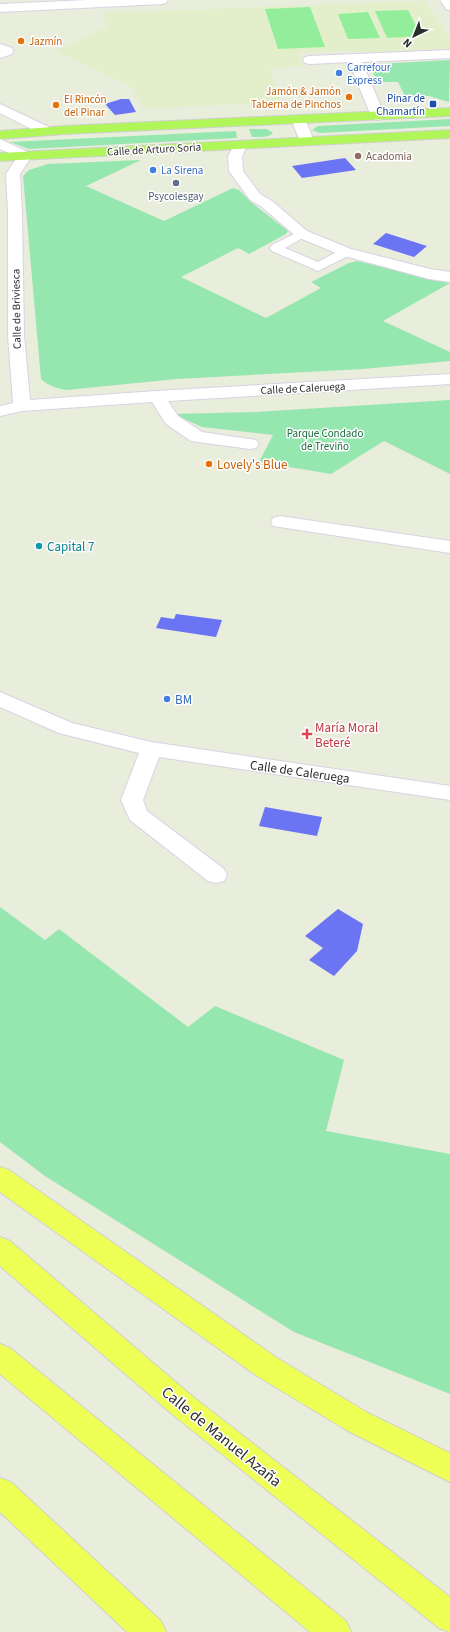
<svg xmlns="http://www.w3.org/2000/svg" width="450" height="1632" viewBox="0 0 450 1632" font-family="'Source Sans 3',sans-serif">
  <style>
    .education { fill: #e3efcb }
    .green { fill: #96e6b0 }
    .pitch { fill: #92ee9a }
    .water { fill: #6b74f3 }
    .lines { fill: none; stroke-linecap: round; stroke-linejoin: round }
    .service-casing { stroke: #dad1e4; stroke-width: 2 }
    .minor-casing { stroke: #dad1e4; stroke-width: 2 }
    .primary-casing { stroke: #d0d0d0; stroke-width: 2 }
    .motorway-casing { stroke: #d0d0d0; stroke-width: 2 }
    .service { fill: #fff; fill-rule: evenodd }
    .minor { fill: #fff; fill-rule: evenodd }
    .primary { fill: #b1f658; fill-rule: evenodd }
    .motorway { fill: #ef5; fill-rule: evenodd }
    .food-dot { fill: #e8710a; stroke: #fff; stroke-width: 1.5 }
    .shop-dot { fill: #3f7fe0; stroke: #fff; stroke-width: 1.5 }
    .transit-dot { fill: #1a4fb4; stroke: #fff; stroke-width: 1.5 }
    .education-dot { fill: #8d6e63; stroke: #fff; stroke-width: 1.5 }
    .service-dot { fill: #5c6f8a; stroke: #fff; stroke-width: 1.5 }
    .culture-dot { fill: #0f9aa8; stroke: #fff; stroke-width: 1.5 }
    .health-dot { fill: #e0444e; stroke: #fff; stroke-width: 1.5 }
    .labels { text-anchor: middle; stroke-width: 3; stroke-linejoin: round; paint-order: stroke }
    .far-food-label { font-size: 11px; fill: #c56008; stroke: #fff; text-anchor: start }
    .far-shop-label { font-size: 11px; fill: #366cbe; stroke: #fff; text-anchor: start }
    .far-transit-label { font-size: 11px; fill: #164399; stroke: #fff; text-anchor: end }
    .far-street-label { font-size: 11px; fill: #2b2b2b; stroke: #fff }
    .far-education-label { font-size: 11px; fill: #785e54; stroke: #fff; text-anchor: start }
    .far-service-label { font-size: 11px; fill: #4e5e75; stroke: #fff }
    .far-park-label { font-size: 11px; fill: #176b3e; stroke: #fff }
    .food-label { font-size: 13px; fill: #c56008; stroke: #fff; text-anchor: start }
    .culture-label { font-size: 13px; fill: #0d838f; stroke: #fff; text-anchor: start }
    .shop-label { font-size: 13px; fill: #366cbe; stroke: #fff; text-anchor: start }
    .health-label { font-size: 13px; fill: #be3a42; stroke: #fff; text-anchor: start }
    .street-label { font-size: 13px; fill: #2b2b2b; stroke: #fff }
    .near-street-label { font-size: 16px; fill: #2b2b2b; stroke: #fff }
  </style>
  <rect width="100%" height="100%" fill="#e9eddc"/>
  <polygon class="education" points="424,1 450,39 450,49 370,53 347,51 299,52 303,66 269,68 281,102 143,109 131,86 55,51 108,27 102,13"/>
  <g class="green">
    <polygon points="450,60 449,102 429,96 405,96 398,82 377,82 370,66 375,64"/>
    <polygon points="450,119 450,126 320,133 312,130 318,126"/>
    <path d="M 249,129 L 267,129 L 273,133 C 268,138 258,137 252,137 Z"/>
    <polygon points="236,131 237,138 29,149 10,142"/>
    <path d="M 141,160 L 86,186 L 164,221 L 233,188 L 239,190 L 252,203 L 288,231 L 286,234 L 249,254 L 238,248 L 181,277 L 266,318 L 321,288 L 311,282 L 349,263 L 357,261 L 450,283 L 383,321 L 450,352 L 450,361 L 363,369 L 177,379 L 66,390 C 56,388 49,386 41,379 L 23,176 L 29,170 L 48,164 Z"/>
    <polygon points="450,400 450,474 384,441 331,474 259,462 273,435 202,427 173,414 255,412"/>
    <polygon points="0,907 45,940 59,929 188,1027 215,1006 344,1060 326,1131 450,1154 450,1394 294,1332 45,1176 0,1142"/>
  </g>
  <g class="pitch">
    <polygon points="310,7 325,47 278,49 265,9"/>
    <polygon points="408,10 421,36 387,38 375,11"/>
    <polygon points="368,12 380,38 348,39 338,14"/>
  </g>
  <g class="water">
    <polygon points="121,99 129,99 136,112 115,115 105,104"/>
    <polygon points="345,158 356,170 302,178 292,166"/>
    <polygon points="386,233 427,246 414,257 373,244"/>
    <polygon points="176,614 222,620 216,637 156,628 161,617 174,619"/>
    <polygon points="265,807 322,817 317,836 259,826"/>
    <polygon points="338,909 363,924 357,951 334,976 309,960 323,948 305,936"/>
  </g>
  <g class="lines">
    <defs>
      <polygon id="service" points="302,230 306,232 308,234 306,236 285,248 318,262 342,249 350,249 352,252 350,255 318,271 272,251 270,248 272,245"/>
      <g id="minor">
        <polygon points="86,0 168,0 166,3 162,4 0,12 0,4"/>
        <polygon points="440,0 450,0 450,10 446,9"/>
        <polygon points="0,44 12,48 13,51 12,54 0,58"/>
        <polygon points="450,50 450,58 362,62 385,116 383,119 378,120 373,119 371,116 349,62 310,64 305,63 303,60 305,57 310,56"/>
        <polygon points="0,104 51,128 53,131 51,134 46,135 41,134 0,113"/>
        <polygon points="298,115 303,116 305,119 314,141 312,144 307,145 302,144 300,141 291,119 293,116"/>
        <polygon points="0,139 30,153 32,156 20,174 22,212 24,335 30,400 156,391 450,374 450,384 168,401 178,416 202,432 256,440 259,444 256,448 250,449 191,441 166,424 152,402 22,411 0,416 0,406 13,403 8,335 8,212 6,174 17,157 0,149"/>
        <polygon points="240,141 245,142 247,145 242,157 243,171 260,194 272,201 307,231 351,249 430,269 450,272 450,282 429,279 341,255 297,237 262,207 250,200 229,171 228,157 235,142"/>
        <polygon points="280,516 450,541 450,553 273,526 271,522 273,518"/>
        <polygon points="0,692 72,723 151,742 450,786 450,800 159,757 143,800 147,811 224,869 227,875 224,881 216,883 208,881 130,820 121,800 139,753 59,733 0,707"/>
      </g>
      <g id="primary">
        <polygon points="450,108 450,116 64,134 0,139 0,131 64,126"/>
        <polygon points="450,130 450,138 0,161 0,153"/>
      </g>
      <g id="motorway">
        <polygon points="0,1167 9,1170 277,1358 368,1413 450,1453 450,1482 348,1431 257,1376 0,1192"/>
        <polygon points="0,1237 10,1241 192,1396 450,1597 450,1632 439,1628 172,1414 0,1266"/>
        <polygon points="0,1344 10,1348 346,1621 351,1632 310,1632 0,1374"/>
        <polygon points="0,1478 11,1482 161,1621 166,1632 127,1632 0,1512"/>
      </g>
    </defs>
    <use href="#service" class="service-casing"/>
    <use href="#minor" class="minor-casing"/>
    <use href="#primary" class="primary-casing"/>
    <use href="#motorway" class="motorway-casing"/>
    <use href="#service" class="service"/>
    <use href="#minor" class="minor"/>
    <use href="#primary" class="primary"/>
    <use href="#motorway" class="motorway"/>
  </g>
  <g class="food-dot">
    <circle cx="21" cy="41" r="4"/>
    <circle cx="349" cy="97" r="4"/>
    <circle cx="56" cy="105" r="4"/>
    <circle cx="209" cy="464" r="4"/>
  </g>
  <g class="shop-dot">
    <circle cx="339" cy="73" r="4"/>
    <circle cx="153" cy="170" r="4"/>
    <circle cx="167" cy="699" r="4"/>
  </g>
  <rect class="transit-dot" x="429" y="100" width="8" height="8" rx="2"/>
  <circle class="education-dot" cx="358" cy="156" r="4"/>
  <circle class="service-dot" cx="176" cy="183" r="4"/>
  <circle class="culture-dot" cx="39" cy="546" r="4"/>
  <path class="health-dot" d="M305 728h4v4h4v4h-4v4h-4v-4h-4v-4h4z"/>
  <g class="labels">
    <g class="far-food-label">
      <text x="29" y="45">Jazmín</text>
      <text x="341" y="95" text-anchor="end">Jamón &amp; Jamón<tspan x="341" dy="13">Taberna de Pinchos</tspan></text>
      <text x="64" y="103">El Rincón<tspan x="64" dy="13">del Pinar</tspan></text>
    </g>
    <g class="far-shop-label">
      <text x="347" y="71">Carrefour<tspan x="347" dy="13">Express</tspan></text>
      <text x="161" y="174">La Sirena</text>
    </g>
    <g class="far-transit-label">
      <text x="425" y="102">Pinar de<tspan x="425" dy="13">Chamartín</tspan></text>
    </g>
    <g class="far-street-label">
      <text transform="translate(154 149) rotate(-3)" y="4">Calle de Arturo Soria</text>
      <text transform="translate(16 309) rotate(-91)" y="4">Calle de Briviesca</text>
      <text transform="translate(303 388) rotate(-3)" y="4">Calle de Caleruega</text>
    </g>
    <g class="far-education-label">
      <text x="366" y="160">Acadomia</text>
    </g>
    <g class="far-service-label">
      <text x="176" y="200">Psycolesgay</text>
    </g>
    <g class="far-park-label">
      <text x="325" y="437">Parque Condado<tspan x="325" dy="13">de Treviño</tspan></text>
    </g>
    <g class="food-label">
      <text x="217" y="469">Lovely's Blue</text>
    </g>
    <g class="culture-label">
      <text x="47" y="551">Capital 7</text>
    </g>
    <g class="shop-label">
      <text x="175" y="704">BM</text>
    </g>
    <g class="health-label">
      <text x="315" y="732">María Moral<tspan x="315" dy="15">Beteré</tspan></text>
    </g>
    <g class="street-label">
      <text transform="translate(300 771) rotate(8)" y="5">Calle de Caleruega</text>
    </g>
    <g class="near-street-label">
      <text transform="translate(222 1436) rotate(39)" y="6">Calle de Manuel Azaña</text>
    </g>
  </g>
  <g transform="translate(414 36) rotate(223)" stroke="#ffffff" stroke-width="3" paint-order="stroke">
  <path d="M0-3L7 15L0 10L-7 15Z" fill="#2b2b2b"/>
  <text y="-6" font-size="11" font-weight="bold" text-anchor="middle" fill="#2b2b2b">N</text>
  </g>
</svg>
